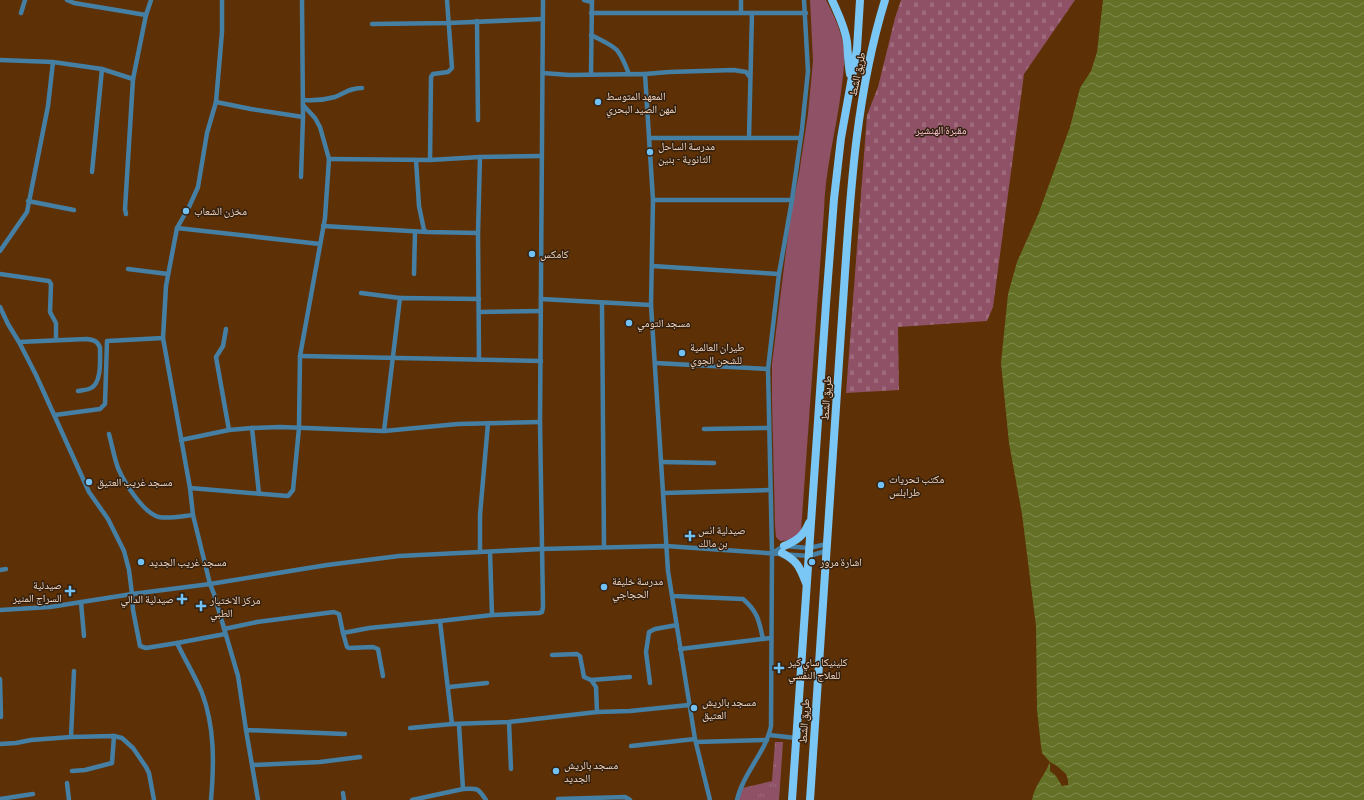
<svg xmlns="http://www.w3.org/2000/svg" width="1364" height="800" viewBox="0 0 1364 800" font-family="'Sofia Sans Condensed','Noto Naskh Arabic',sans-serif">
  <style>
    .green { fill: #8e5166 }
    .cemetery { fill: url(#cemetery-stones) }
    .park { fill: url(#park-tufts) }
    .water { fill: url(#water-waves) }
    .pier { fill: #5d3105 }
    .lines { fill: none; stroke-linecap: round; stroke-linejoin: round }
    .minor { stroke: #467fa4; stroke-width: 4.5 }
    .trunk { stroke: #7ac6f4; stroke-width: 8 }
    .poi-dot { fill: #71c1f5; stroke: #34200f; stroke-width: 1.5 }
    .labels { text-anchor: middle; stroke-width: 3; stroke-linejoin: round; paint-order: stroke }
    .street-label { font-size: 11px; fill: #f2d6c1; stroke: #34200f }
    .poi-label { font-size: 11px; fill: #f2d6c1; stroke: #34200f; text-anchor: start }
    .park-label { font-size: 11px; fill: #f8c5d5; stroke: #34200f }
  </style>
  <defs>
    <pattern id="cemetery-stones" width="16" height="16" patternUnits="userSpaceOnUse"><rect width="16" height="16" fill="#8e5166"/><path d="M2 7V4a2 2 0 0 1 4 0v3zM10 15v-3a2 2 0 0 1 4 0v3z" fill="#9e697a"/></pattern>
    <pattern id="park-tufts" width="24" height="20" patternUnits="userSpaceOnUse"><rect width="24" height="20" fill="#8e5166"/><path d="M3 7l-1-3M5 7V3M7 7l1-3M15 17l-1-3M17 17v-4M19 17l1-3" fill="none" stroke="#9e697a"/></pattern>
    <pattern id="water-waves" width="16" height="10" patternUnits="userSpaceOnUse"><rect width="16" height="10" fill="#637026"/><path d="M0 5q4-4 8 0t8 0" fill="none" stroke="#818a4e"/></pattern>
  </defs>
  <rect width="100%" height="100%" fill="#5d3105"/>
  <path class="green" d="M 810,0 L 826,0 C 833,14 840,28 843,43 C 846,59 843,76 841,92 C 836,131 825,170 824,210 L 801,531 C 795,538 789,541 780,541 L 776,537 L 775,525 L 772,401 L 772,364 L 790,219 L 799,174 L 808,114 L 813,61 Z"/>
  <polygon class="cemetery" points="901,0 1075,0 1024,74 993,307 987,321 898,327 899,390 846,393 867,115 878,87 895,18"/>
  <polygon class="park" points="775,742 783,742 779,800 737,800 738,789 772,781"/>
  <path class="water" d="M 1103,0 L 1364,0 L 1364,800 L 1032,800 C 1035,784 1044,777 1050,762 L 1042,753 L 1041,746 L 1037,710 L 1036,626 L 1022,514 L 1009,443 L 1001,363 L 1008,294 L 1017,262 L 1038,215 L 1070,127 L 1080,88 L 1091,71 L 1097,52 Z"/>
  <polygon class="pier" points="1050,762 1057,766 1066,774 1068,780 1068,785 1062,786 1056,776 1050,771"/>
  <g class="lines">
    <g class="minor">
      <polyline points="67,0 74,3 146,15"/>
      <polyline points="222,0 222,32 216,102 207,133 198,187 189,207 177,228 166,286 163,338 190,488 193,515 210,584 214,594 238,676 246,730 258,800"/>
      <polyline points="543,0 540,422 543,607 542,612 539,613 492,615 440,621 452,724 509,722 597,712 630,711 689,705"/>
      <polyline points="584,0 592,2"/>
      <polyline points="741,0 741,13"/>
      <polyline points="21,13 25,0"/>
      <polyline points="591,13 806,13"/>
      <polyline points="477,21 478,120"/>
      <polyline points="372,24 449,23 542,19"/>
      <path d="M 591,35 C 617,48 618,46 629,74"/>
      <polyline points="0,60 53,62 102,69 133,79"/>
      <polyline points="543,73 569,75 645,74 653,200 651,305 668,571 695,739 710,800"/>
      <polyline points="591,74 592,0"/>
      <polyline points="645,74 669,72 734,70 746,72 750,77"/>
      <path d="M 303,100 C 314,101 324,100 335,97 C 346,93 349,88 362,88"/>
      <polyline points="216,102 251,109 303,117"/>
      <polyline points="649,138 800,138"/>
      <polyline points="749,138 752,13"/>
      <polyline points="329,159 430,160 480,157 542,156"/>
      <polyline points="416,160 419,206 424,230 427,232 478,233 479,359"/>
      <polyline points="430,160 431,77 433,74 448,72 452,68 447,0"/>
      <polyline points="92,172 102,69"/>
      <polyline points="301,177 303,117 302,0"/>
      <polyline points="653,200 792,200"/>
      <polyline points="28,201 74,210"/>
      <polyline points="126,214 125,209 133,79 146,15 151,0"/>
      <polyline points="323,226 427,232"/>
      <polyline points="177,228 320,244"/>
      <polyline points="478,233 480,157"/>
      <polyline points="0,251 27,212 48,106 53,62"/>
      <path d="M 652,266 L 779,274 L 768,369 L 772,552 L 771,726 C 766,752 743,773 737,800"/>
      <polyline points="128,269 168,274"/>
      <polyline points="0,274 49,281 51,284 50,312 56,323 56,340"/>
      <polyline points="414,274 415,232"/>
      <polyline points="779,274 792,200 802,129 808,71 804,0"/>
      <polyline points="361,293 400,298"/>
      <polyline points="541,299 651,305"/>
      <polyline points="602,303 604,547"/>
      <polyline points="0,307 8,324 19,342 36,375 89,492 108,519 124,551 129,570 132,594 133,610 140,646 146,648 177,643"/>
      <polyline points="479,312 541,311"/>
      <polyline points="226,329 223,346 216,357 229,430"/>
      <path d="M 19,342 L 87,339 C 94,340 98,341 100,348 C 100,358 102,383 91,388 C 88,390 82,390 78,391"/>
      <polyline points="300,356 541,361"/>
      <polyline points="655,363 768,369"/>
      <polyline points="55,415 100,409 105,404 107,341 163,338"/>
      <polyline points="252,428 259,494"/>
      <polyline points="704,429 769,428"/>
      <polyline points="384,431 400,298 479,299"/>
      <path d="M 109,434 C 112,445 114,457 118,468 C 124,482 143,513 159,517 C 169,519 183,516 193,515"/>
      <polyline points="181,440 229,430 252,428 280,427 384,431 458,424 540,422"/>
      <polyline points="662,462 714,463"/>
      <polyline points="190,488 288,496 293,490 299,428 300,356 325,218 329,159 320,127 315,118 303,105"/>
      <polyline points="664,493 770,490"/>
      <polyline points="480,552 480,515 488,423"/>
      <polyline points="490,552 492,615"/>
      <polyline points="774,552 784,546 809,548 827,544"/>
      <polyline points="0,570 6,569"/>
      <path d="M 672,596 L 743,599 C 758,612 759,621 763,639"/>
      <polyline points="81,602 84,636"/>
      <polyline points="0,610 50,607 132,594 210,584 327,565 399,556 541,549 666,546 809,556 826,551"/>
      <polyline points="224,629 257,622 334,612 339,614 343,633"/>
      <polyline points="680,649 771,638"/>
      <polyline points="552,655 577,654 580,656 584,677 591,680 596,687 597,712"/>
      <polyline points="383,676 378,649 373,647 349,648 347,647 343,633 369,628 440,621"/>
      <polyline points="0,679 1,717"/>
      <polyline points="591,680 630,677"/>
      <polyline points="650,683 646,652 649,632 655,629 677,625"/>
      <polyline points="449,687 487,683"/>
      <polyline points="509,722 511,769"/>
      <polyline points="410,728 452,724"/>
      <polyline points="246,730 345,734"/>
      <polyline points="769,735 796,738"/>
      <polyline points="71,737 74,671"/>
      <polyline points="696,742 767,740"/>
      <polyline points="0,744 16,743 31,740 71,737 114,736 122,738 133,748 146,767 149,773 154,800"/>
      <polyline points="631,746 695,739"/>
      <polyline points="253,765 320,762 360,757"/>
      <polyline points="72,771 85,770 112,763 114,736"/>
      <polyline points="67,783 69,800"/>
      <path d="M 463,789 C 478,788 478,788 486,800"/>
      <polyline points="343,793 344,800"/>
      <polyline points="0,799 33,794"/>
      <polyline points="558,799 625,797 630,800"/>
      <path d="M 211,800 C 214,765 215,727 202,693 C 195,676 185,660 177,643 L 225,634"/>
      <polyline points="412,800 463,789 459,725"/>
    </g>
    <g class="trunk">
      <path d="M 832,0 C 838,14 845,27 847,42 C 848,53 848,63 850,74"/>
      <path d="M 784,546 C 796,541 804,536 809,523"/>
      <path d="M 782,553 C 798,561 800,568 806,583"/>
      <polyline points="792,800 826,304 834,199 841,138 857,49 860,0"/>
      <path d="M 810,800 C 820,644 830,488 841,332 C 849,221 852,107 885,0"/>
    </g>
  </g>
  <g class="poi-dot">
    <circle cx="598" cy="102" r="4"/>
    <circle cx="650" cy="152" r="4"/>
    <circle cx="186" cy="211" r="4"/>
    <circle cx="532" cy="254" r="4"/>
    <circle cx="629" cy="323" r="4"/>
    <circle cx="682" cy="353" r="4"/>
    <circle cx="89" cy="482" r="4"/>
    <circle cx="881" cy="485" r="4"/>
    <path d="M688 530h4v4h4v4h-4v4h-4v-4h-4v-4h4z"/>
    <circle cx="141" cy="562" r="4"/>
    <circle cx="812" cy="562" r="4"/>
    <circle cx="604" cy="587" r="4"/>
    <path d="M68 585h4v4h4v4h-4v4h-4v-4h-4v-4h4z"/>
    <path d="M180 593h4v4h4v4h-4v4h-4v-4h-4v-4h4z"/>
    <path d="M199 600h4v4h4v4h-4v4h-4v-4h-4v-4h4z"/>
    <path d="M777 662h4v4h4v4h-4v4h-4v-4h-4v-4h4z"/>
    <circle cx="694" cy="708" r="4"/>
    <circle cx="556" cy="771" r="4"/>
  </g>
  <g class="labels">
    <g class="street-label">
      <text transform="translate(857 74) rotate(-78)" y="4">طريق الشط</text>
      <text transform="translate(826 398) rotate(-86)" y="4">طريق الشط</text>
      <text transform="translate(804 721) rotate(-86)" y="4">طريق الشط</text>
    </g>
    <g class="poi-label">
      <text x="606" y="100">المعهد المتوسط<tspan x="606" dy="13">لمهن الصيد البحري</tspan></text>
      <text x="658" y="150">مدرسة الساحل<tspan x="658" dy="13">الثانوية - بنين</tspan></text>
      <text x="194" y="215">مخزن الشعاب</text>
      <text x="540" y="258">كامكس</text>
      <text x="637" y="327">مسجد التومي</text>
      <text x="690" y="351">طيران العالمية<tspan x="690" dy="13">للشحن الجوي</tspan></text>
      <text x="889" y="483">مكتب تحريات<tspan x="889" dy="13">طرابلس</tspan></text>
      <text x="97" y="486">مسجد غريب العتيق</text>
      <text x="698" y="534">صيدلية انس<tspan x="698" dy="13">بن مالك</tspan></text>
      <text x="149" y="566">مسجد غريب الجديد</text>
      <text x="820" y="566">اشارة مرور</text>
      <text x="612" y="585">مدرسة خليفة<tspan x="612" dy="13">الحجاجي</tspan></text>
      <text x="62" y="589" text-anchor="end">صيدلية<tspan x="62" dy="13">السراج المنير</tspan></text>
      <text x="174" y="603" text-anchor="end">صيدلية الدالي</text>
      <text x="210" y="604">مركز الاختيار<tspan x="210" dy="13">الطبي</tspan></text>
      <text x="788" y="666">كلينيكا ساي كير<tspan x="788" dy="13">للعلاج النفسي</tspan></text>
      <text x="702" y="706">مسجد بالريش<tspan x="702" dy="13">العتيق</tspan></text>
      <text x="564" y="769">مسجد بالريش<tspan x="564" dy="13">الجديد</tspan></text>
    </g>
    <g class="park-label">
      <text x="941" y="134">مقبرة الهنشير</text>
    </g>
  </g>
</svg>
